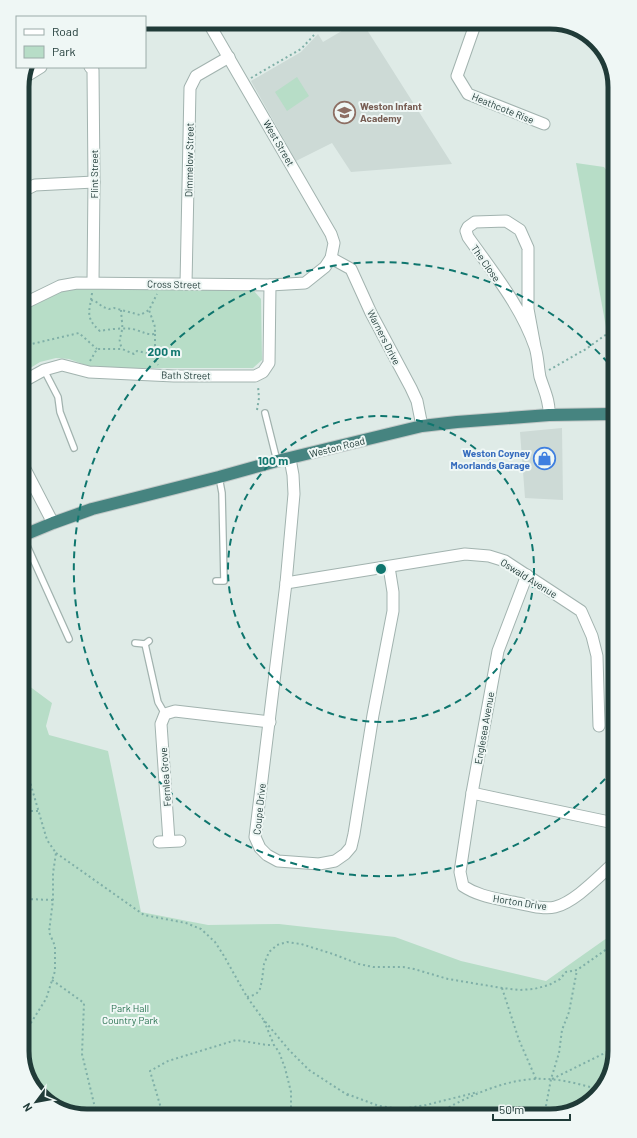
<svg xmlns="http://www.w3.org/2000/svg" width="637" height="1138" viewBox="0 0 637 1138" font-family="Barlow,sans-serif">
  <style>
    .built { fill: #cddad6 }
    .green { fill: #b7ddc7 }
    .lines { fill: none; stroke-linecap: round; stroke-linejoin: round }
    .service-casing { stroke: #a2b3af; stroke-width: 8 }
    .minor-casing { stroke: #a2b3af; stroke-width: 13 }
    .trunk-casing { stroke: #c1c8c7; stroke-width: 14 }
    .path { stroke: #7fafa7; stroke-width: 2; stroke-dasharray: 2 3; stroke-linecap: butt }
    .service { stroke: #fff; stroke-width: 5.5 }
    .minor { stroke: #fff; stroke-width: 11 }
    .trunk { stroke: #468480; stroke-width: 12 }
    .ring { fill: none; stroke: #0f766e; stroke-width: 2; stroke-dasharray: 7 5 }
    .labels { text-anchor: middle; stroke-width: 4; stroke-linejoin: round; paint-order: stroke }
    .education-label { font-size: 10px; font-weight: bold; fill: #785e54; stroke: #eff7f5; text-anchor: start }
    .street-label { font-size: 10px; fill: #203b38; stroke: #eff7f5 }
    .shop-label { font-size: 10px; font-weight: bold; fill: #366cbe; stroke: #eff7f5; text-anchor: end }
    .park-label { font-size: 10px; fill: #297251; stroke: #eff7f5 }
    .rim { fill: none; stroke: #203b38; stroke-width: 5 }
    .centre { fill: #0f766e; stroke: #eff7f5; stroke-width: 2 }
    .ring-label { font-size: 12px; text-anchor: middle; font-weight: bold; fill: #0f766e; stroke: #eff7f5; stroke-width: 4; stroke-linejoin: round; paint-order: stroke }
  </style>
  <rect width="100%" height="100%" fill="#dfebe7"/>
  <g class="built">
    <polygon points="357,22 362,22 452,164 351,172 332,143 296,161 251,81 301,52 318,34 323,42"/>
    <polygon points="562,428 563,500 525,498 520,432"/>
  </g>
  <g class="green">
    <polygon points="297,77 309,96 287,111 275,92"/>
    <polygon points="576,163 604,167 611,176 611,336 608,338"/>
    <polygon points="90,285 254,291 261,299 262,360 253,368 116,368 91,367 69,359 56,358 40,362 24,372 23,308 60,289"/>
    <polygon points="25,683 52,703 46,726 49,735 108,751 141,912 208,925 279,924 395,937 461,961 546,981 614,933 615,1055 604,1087 575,1111 83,1116 51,1105 27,1076"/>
  </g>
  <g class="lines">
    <defs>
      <g id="service">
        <polyline points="44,370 58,397 60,412 74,448"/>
        <polyline points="265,413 277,461"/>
        <polyline points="24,539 69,639"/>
        <polyline points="216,581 224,581 222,493 219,477"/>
        <polyline points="135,643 145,644 149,641"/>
        <polyline points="145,644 158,702 165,714"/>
      </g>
      <g id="minor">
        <polyline points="476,22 457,76 468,94 544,124"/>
        <polyline points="90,67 93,70 94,182 93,282"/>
        <polyline points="25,77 41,67"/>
        <polyline points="23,191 35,185 94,182"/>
        <polyline points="331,258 351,269 371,313 411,388 417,401 422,426"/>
        <polyline points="186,284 190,88 196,76 229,57"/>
        <polyline points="23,304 60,286 77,283 270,285 305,283 325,267 331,258 334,243 331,234 208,22"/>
        <path d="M 535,347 L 528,309 L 528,248 L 520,230 L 506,221 L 475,222 L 468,227 L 466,231 L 468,237 C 492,271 521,306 535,347 C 538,356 538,367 540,377 C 544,390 550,401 549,415"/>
        <polyline points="24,381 44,370 62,365 89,372 174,376 255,376 263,372 269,363 270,285"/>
        <polyline points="290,459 293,475 294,494 286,583 255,837 260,848 267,855 278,861 319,864 335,861 345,854 351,847 354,834 373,715 393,611 393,592 389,567"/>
        <polyline points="24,467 53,523"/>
        <path d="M 527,575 L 498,651 L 472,793 L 460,872 L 463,886 C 478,896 494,898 512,902 C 525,904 542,910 555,907 C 575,902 598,877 614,863"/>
        <polyline points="286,583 465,554 489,556 505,561 581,611 592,636 597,656 599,726"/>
        <polyline points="472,793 614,823"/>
        <polyline points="169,841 161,724 165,714 175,711 270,722"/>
        <polyline points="159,842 180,841"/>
      </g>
      <polyline id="trunk" points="24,535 53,523 92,509 219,477 277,461 422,426 457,422 549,415 612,414"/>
    </defs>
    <use href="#service" class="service-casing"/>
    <use href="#minor" class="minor-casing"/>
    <use href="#trunk" class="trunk-casing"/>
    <g class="path">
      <polyline points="251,78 301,49 314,35"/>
      <path d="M 92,293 C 90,311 84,317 100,331 C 109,329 129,327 136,330 C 143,332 147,335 155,334 L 155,327 L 149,310"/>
      <polyline points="91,300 95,301 103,307 109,309 114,308 140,315 149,310 157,294"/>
      <path d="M 121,310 C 121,313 123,328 122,330 C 120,341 118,337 122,349"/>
      <polyline points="155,334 155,348 151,350 151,354 158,365"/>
      <polyline points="23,346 79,333 97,349"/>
      <polyline points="90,361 97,349 122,349 134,354 137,351 151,354"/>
      <polyline points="549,370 586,349 611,331"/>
      <polyline points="257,410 259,398 258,386"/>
      <polyline points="24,503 30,500"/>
      <polyline points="26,775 30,782 47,840 56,853 53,873 53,900 49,932 55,946 55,971 46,999 27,1029"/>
      <polyline points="26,811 38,811"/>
      <polyline points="56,853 144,915 186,923 201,929 215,942 224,956 247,997 263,1019 289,1050 309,1070 349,1096"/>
      <polyline points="26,899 53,900"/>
      <polyline points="52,980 84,1003 82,1054 97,1116"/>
      <polyline points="502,988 519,1040 536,1079"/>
      <polyline points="247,997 254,995 257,993 260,989 262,980 264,964 269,952 277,945 287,942 301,944 333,954 359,964 373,967 403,967 414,969 448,979 502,988 520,990 534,989 549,985 560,979 566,972 577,970 614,944"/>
      <polyline points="264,1021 274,1045 279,1052 285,1068 291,1092 291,1114"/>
      <polyline points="552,1079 615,1048"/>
      <polyline points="347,1094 379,1106 402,1109 426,1105 478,1092"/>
      <polyline points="545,1111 551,1079 559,1053 562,1030 569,1012 577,970"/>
      <path d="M 440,1112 C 469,1096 509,1077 544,1079 C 562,1079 583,1085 601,1090"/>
      <polyline points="163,1115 150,1071 168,1061 236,1040 267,1045 274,1045"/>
    </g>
    <use href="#service" class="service"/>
    <use href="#minor" class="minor"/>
    <use href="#trunk" class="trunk"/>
  </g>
  <g class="ring">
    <circle cx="381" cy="569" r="153"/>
    <path d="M613 770A307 307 0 1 1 611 366"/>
  </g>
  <defs>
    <symbol id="school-ring" viewBox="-11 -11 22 22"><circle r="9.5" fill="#eff7f5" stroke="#8d6e63" stroke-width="1.5"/><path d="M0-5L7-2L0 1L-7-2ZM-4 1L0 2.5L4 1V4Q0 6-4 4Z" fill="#8d6e63"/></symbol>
    <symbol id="shop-ring" viewBox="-11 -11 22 22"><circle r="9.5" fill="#eff7f5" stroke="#3f7fe0" stroke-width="1.5"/><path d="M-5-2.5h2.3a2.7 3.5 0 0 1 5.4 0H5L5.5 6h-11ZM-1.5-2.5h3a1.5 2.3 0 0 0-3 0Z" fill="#3f7fe0"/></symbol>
  </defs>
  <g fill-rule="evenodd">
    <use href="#school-ring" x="332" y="100" width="25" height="25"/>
    <use href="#shop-ring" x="532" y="446" width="25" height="25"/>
  </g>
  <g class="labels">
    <g class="education-label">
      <text x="360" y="110">Weston Infant<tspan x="360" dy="12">Academy</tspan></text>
    </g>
    <g class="street-label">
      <text transform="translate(503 108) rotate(22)" y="4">Heathcote Rise</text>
      <text transform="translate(279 143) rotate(60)" y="4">West Street</text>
      <text transform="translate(189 160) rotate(-89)" y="4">Dimmelow Street</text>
      <text transform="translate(94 174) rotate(-90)" y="4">Flint Street</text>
      <text transform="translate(486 263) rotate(55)" y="4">The Close</text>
      <text transform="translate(174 284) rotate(1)" y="4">Cross Street</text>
      <text transform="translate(384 337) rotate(63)" y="4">Warners Drive</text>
      <text transform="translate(186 375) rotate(1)" y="4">Bath Street</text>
      <text transform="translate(337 447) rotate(-14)" y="4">Weston Road</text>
      <text transform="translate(529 578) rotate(32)" y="4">Oswald Avenue</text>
      <text transform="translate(484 728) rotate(-80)" y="4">Englesea Avenue</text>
      <text transform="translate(165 777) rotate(-94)" y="4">Fernlea Grove</text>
      <text transform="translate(259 809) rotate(-84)" y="4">Coupe Drive</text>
      <text transform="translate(520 902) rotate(9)" y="4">Horton Drive</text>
    </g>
    <g class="shop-label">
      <text x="530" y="457">Weston Coyney<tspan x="530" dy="12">Moorlands Garage</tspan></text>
    </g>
    <g class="park-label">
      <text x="130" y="1012">Park Hall<tspan x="130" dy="12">Country Park</tspan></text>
    </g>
  </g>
  <path d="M0 0H637V1138H0ZM87 29H550A58 58 0 0 1 608 87V1051A58 58 0 0 1 550 1109H87A58 58 0 0 1 29 1051V87A58 58 0 0 1 87 29Z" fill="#eff7f5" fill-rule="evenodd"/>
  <path class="rim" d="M87 29H550A58 58 0 0 1 608 87V1051A58 58 0 0 1 550 1109H87A58 58 0 0 1 29 1051V87A58 58 0 0 1 87 29Z"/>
  <circle cx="381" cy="569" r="6" class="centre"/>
  <g class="ring-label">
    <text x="164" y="356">200 m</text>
    <text x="273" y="465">100 m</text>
  </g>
  <rect x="16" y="16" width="130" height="52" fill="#eff7f5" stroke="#9caca9"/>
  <rect x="24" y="29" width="20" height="6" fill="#ffffff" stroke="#9caca9"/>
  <text x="52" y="36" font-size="12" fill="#203b38">Road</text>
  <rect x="24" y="46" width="20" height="12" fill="#b7ddc7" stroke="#9caca9"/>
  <text x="52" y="56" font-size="12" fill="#203b38">Park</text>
  <g transform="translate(36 1102) rotate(238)" stroke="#eff7f5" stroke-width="3" paint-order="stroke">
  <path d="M0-3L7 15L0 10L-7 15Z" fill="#203b38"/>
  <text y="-6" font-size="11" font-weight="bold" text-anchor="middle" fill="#203b38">N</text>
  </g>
  <path d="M493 1114v6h77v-6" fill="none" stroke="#203b38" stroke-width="2"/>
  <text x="499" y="1114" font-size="12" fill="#203b38" stroke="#eff7f5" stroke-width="3" paint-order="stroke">50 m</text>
</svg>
